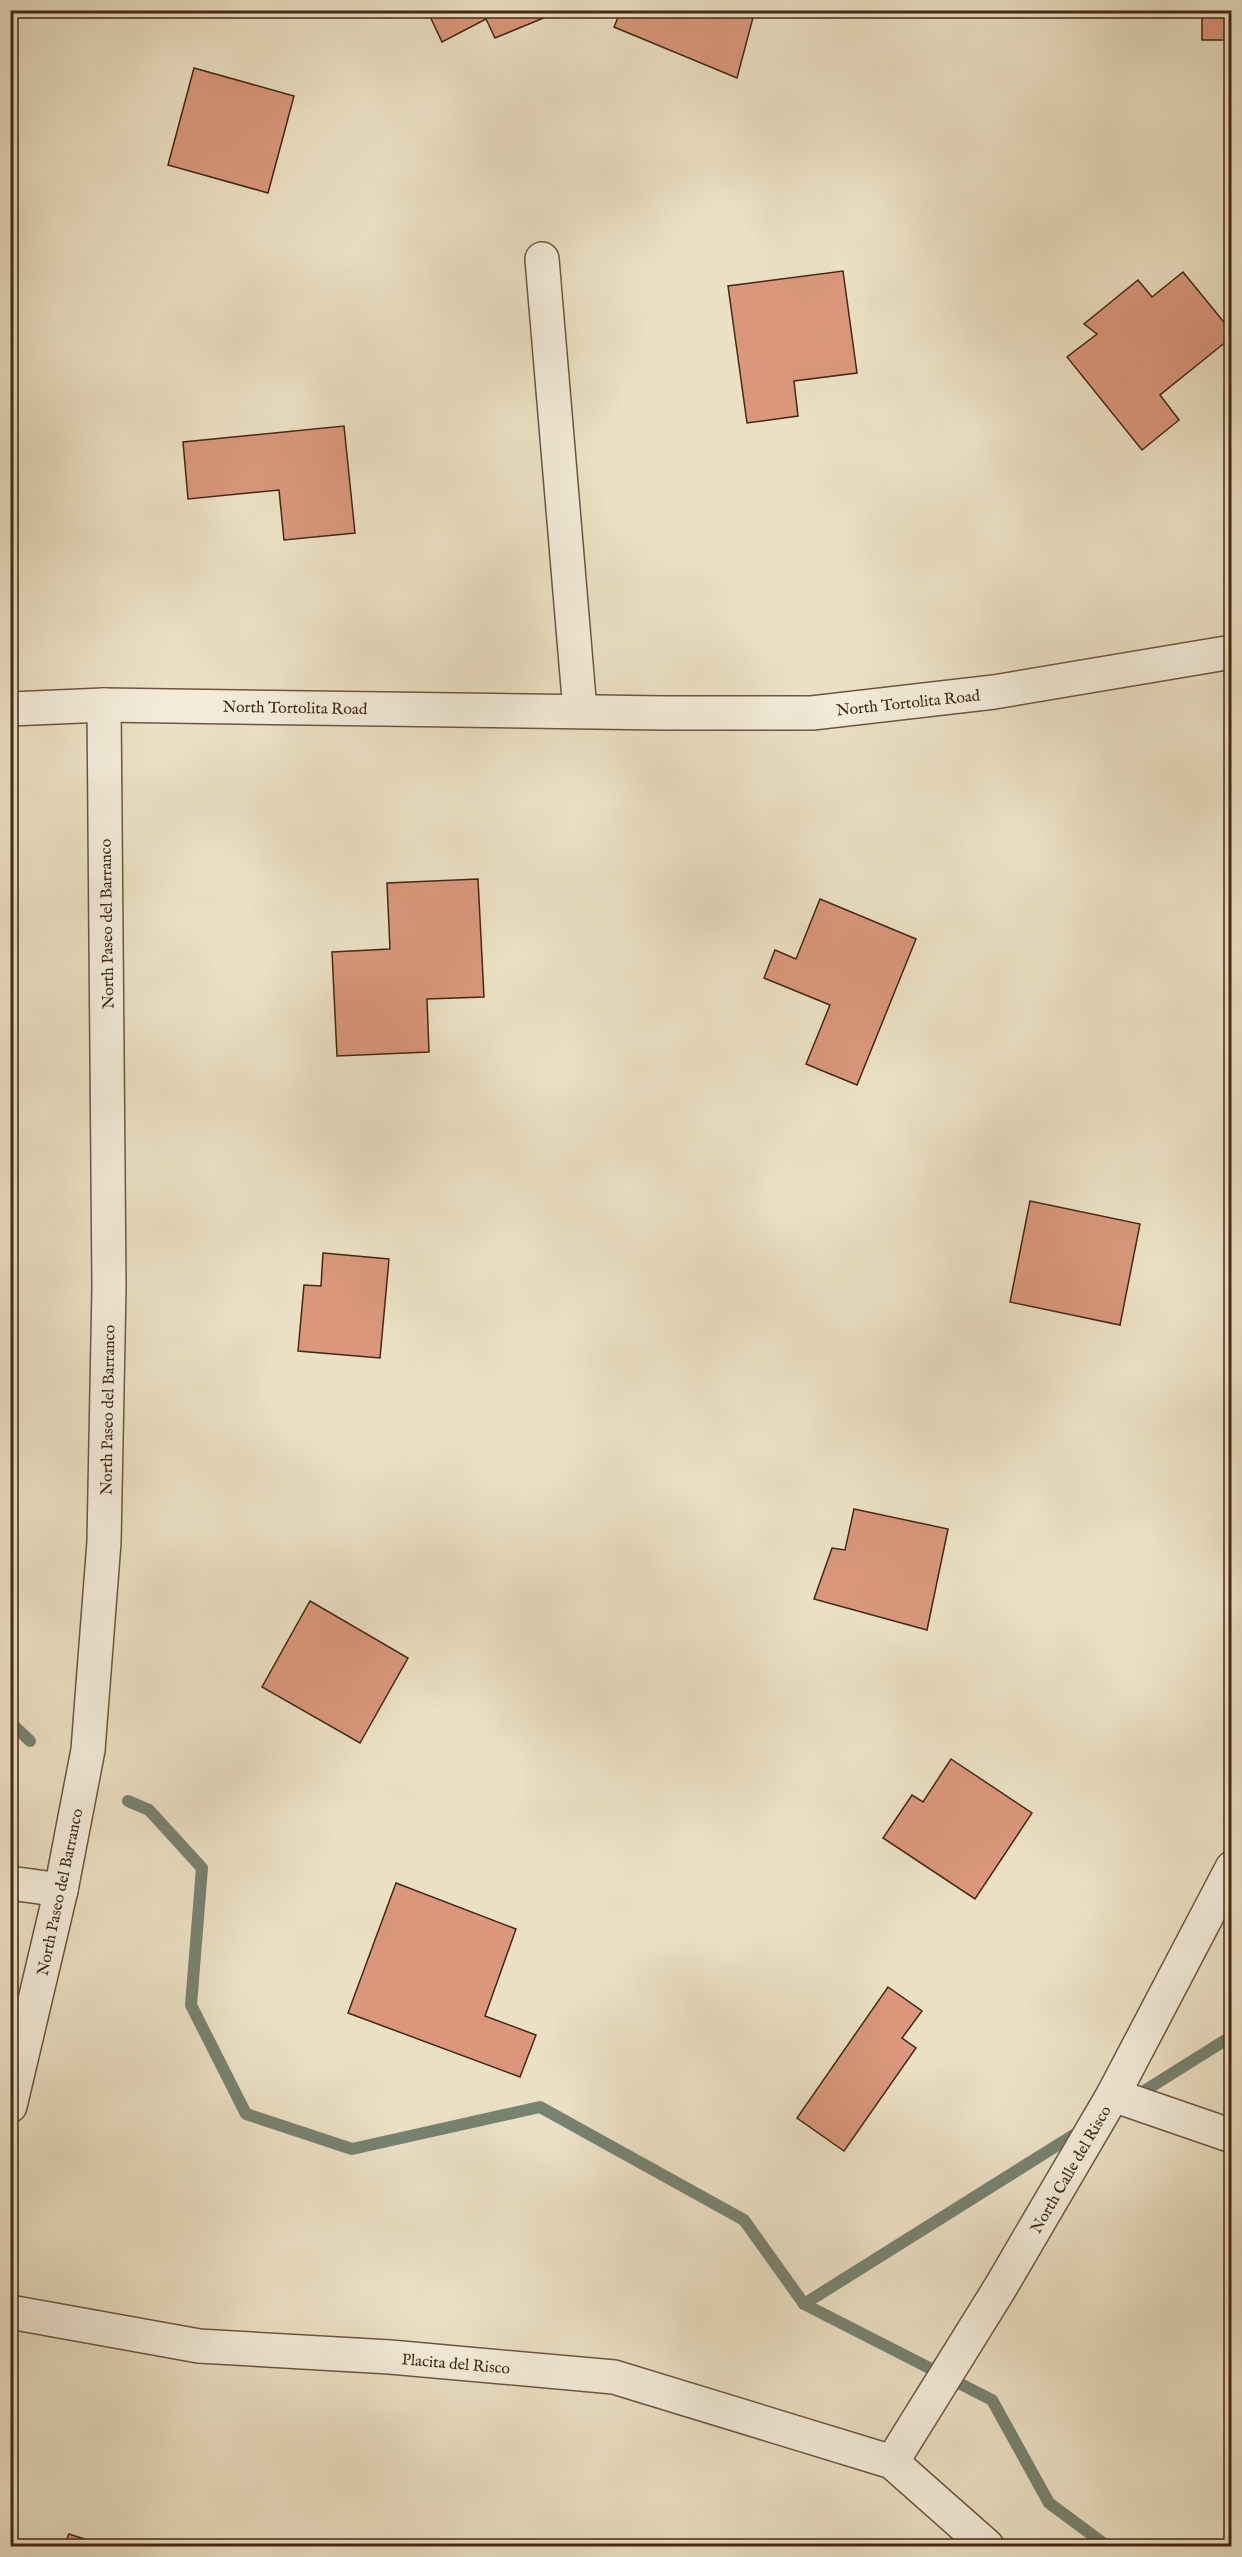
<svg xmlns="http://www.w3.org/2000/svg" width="1242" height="2557" viewBox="0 0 1242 2557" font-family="'IM FELL English',serif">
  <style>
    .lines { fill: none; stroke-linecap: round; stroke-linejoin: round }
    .stream { stroke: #778270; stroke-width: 12 }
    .building { fill: #da977b; stroke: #432815; stroke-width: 1.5 }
    .minor-casing { stroke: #6d5640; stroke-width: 36 }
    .tertiary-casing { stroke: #6d5640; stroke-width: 36 }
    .minor { stroke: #f2ebd8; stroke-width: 33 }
    .tertiary { stroke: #f2ebd8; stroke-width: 33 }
    .labels { text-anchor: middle; stroke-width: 6; stroke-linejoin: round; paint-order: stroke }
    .street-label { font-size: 16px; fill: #432815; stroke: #f2ebd8 }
  </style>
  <rect width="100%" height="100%" fill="#ebe0c3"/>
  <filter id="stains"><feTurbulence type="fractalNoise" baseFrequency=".00333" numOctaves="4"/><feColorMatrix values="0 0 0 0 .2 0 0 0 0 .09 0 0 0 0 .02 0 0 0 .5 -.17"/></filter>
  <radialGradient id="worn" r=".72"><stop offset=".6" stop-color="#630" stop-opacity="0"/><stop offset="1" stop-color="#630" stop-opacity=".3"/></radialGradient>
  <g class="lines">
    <g class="stream">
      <polyline points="10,1722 30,1741"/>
      <polyline points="128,1801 149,1810 202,1868 191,2005 246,2114 352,2149 540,2107 744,2220 804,2304 992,2400 1049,2503 1107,2546"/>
      <polyline points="1133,2098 1232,2036"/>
      <polyline points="804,2304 1080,2131"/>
    </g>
  </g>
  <g class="building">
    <polygon points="427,10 563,10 495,38 486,19 442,42"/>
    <polygon points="621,10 755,10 737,78 614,27"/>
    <rect x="1202" y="10" width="30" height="30"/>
    <polygon points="194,68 294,96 268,193 168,165"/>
    <polygon points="843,271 857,373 794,381 798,416 747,423 728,286"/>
    <polygon points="1183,272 1232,332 1232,337 1160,395 1179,420 1142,450 1067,357 1097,334 1084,324 1138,280 1152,297"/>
    <polygon points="344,426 355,533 284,540 279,490 188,499 183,442"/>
    <polygon points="478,879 484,997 427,999 429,1052 337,1056 332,952 390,949 387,883"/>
    <polygon points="820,899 916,939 857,1085 806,1064 830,1005 764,978 775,950 796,959"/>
    <polygon points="1030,1201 1140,1224 1120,1325 1010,1302"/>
    <polygon points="323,1253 389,1259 380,1358 298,1351 304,1285 321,1286"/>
    <polygon points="854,1509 948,1529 927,1630 814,1599 832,1548 845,1550"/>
    <polygon points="310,1601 408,1658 360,1743 262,1687"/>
    <polygon points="951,1759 1032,1813 975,1899 883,1838 912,1795 923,1802"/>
    <polygon points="396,1883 516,1929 485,2016 536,2035 520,2077 348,2013"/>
    <polygon points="888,1987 922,2011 902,2038 916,2048 844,2151 797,2118"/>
    <polygon points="69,2534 106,2546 64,2546"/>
  </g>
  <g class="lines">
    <defs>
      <g id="minor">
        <polyline points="542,259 580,711"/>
        <polyline points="10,1883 61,1890"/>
        <polyline points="1113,2095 1232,2136"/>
        <polyline points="10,2106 61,1890 88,1750 104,1542 109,1287 104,705"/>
        <polyline points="10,2312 199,2346 390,2357 614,2377 892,2462 987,2546"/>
        <polyline points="892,2462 1000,2288 1113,2095 1232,1868"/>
      </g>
      <polyline id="tertiary" points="10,709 104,705 664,713 812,713 994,692 1232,652"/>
    </defs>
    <use href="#minor" class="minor-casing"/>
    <use href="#tertiary" class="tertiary-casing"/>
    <use href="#minor" class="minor"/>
    <use href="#tertiary" class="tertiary"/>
  </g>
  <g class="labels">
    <g class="street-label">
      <text transform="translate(908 702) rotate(-6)" y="6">North Tortolita Road</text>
      <text transform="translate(295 707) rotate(1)" y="6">North Tortolita Road</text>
      <text transform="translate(106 924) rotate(-91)" y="6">North Paseo del Barranco</text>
      <text transform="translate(107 1410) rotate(-89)" y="6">North Paseo del Barranco</text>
      <text transform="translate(59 1892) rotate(-78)" y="6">North Paseo del Barranco</text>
      <text transform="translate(1070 2169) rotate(-60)" y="6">North Calle del Risco</text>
      <text transform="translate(456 2363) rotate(5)" y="6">Placita del Risco</text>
    </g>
  </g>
  <rect width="1242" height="2557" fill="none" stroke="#ebe0c3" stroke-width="36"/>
  <rect x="12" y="12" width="1218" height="2533" fill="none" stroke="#432815" stroke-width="3"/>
  <rect x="18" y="18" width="1206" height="2521" fill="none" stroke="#432815" stroke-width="1.5"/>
  <rect width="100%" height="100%" filter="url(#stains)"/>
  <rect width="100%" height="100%" fill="url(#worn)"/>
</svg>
